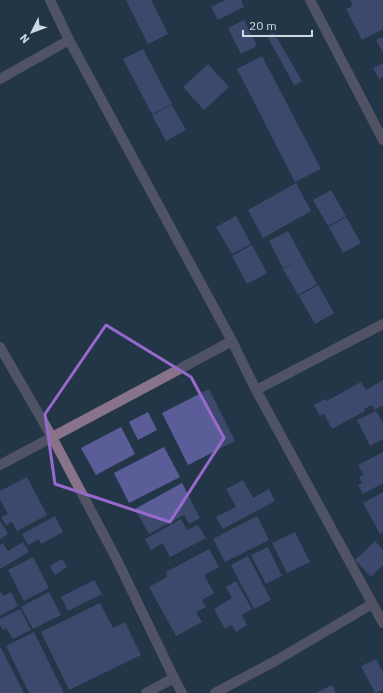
<svg xmlns="http://www.w3.org/2000/svg" width="383" height="693" viewBox="0 0 383 693" font-family="'IBM Plex Sans',sans-serif">
  <style>
    .building { fill: #5b5d99 }
    .lines { fill: none; stroke-linecap: round; stroke-linejoin: round }
    .minor { stroke: #88738a; stroke-width: 10 }
    .marked { fill: none; stroke: #9869cc; stroke-width: 3; stroke-linejoin: round }
  </style>
  <rect width="100%" height="100%" fill="#233647"/>
  <g class="building">
    <polygon points="126,0 151,0 168,34 148,44"/>
    <polygon points="225,0 241,0 244,7 218,20 211,7"/>
    <polygon points="350,0 383,0 383,29 362,40 346,9 353,6"/>
    <polygon points="244,20 257,46 241,54 228,28"/>
    <polygon points="274,33 302,81 294,85 267,36"/>
    <polygon points="383,37 383,53 376,40"/>
    <polygon points="143,49 172,104 152,114 123,59"/>
    <polygon points="262,56 321,169 295,182 237,69"/>
    <polygon points="383,63 383,77 379,79 373,68"/>
    <polygon points="208,64 229,87 204,110 183,87"/>
    <polygon points="172,105 186,130 166,141 152,115"/>
    <polygon points="296,183 311,211 263,238 248,210"/>
    <polygon points="331,190 346,216 328,226 313,200"/>
    <polygon points="236,216 251,244 232,254 216,227"/>
    <polygon points="346,217 361,243 343,253 329,227"/>
    <polygon points="288,231 317,284 298,295 283,269 294,263 283,268 269,241"/>
    <polygon points="252,245 267,273 247,284 232,256"/>
    <polygon points="318,285 334,313 315,324 299,296"/>
    <polygon points="383,380 383,408 382,406 374,410 372,405 364,409 365,411 332,429 324,414 320,416 314,405 325,399 327,401 361,382 366,390"/>
    <polygon points="209,389 235,441 188,465 162,413"/>
    <polygon points="376,411 383,423 383,439 370,446 357,420"/>
    <polygon points="148,412 157,430 138,440 129,422"/>
    <polygon points="121,427 135,454 96,475 81,448"/>
    <polygon points="164,447 180,477 129,503 114,473"/>
    <polygon points="383,452 383,483 363,494 358,485 362,483 359,477 364,475 358,465"/>
    <polygon points="27,477 47,515 17,531 12,522 6,525 1,517 8,514 0,500 0,491"/>
    <polygon points="243,480 253,498 269,489 275,501 223,529 216,517 236,507 226,489"/>
    <polygon points="182,483 200,518 189,524 184,515 149,534 135,509"/>
    <polygon points="383,492 383,532 380,534 363,503"/>
    <polygon points="55,516 63,532 41,544 39,539 28,545 22,534"/>
    <polygon points="257,516 269,540 225,562 213,539"/>
    <polygon points="181,519 187,530 198,525 206,538 170,557 163,543 151,550 145,539"/>
    <polygon points="0,521 8,534 0,539"/>
    <polygon points="295,532 310,562 287,573 272,543"/>
    <polygon points="375,541 383,550 383,565 371,577 355,560"/>
    <polygon points="23,542 29,552 0,569 0,545 3,543 8,551"/>
    <polygon points="268,547 282,576 266,584 251,555"/>
    <polygon points="209,549 219,567 204,575 214,593 202,600 206,607 196,612 202,622 176,636 149,587 167,577 166,572"/>
    <polygon points="248,556 271,600 254,609 231,565"/>
    <polygon points="33,557 49,588 24,601 8,570"/>
    <polygon points="62,559 67,567 55,575 50,566"/>
    <polygon points="94,580 102,594 68,611 61,597"/>
    <polygon points="236,581 252,609 242,615 247,625 236,632 232,625 225,629 214,609 232,598 226,587"/>
    <polygon points="0,591 3,596 11,592 18,606 0,616"/>
    <polygon points="49,592 61,615 33,629 21,607"/>
    <polygon points="100,603 113,628 125,622 141,655 69,690 41,632"/>
    <polygon points="20,609 31,630 13,639 6,628 3,630 0,625 0,619"/>
    <polygon points="34,632 64,693 29,693 6,646"/>
    <polygon points="0,648 1,648 24,693 0,693"/>
    <polygon points="376,659 383,672 383,690 375,693 361,666"/>
    <polygon points="332,685 336,693 316,693"/>
  </g>
  <g class="lines">
    <g class="minor">
      <polyline points="50,0 69,40 232,341 256,390 383,623"/>
      <polyline points="310,0 383,140"/>
      <polyline points="0,79 69,40"/>
      <polyline points="0,347 52,437 116,558 174,678 182,693"/>
      <polyline points="256,390 383,324"/>
      <polyline points="0,465 232,341"/>
      <polyline points="146,693 174,678"/>
      <polyline points="215,693 277,660 372,604"/>
    </g>
  </g>
  <path d="M0 0H383V693H0ZM 106,325 L 191,377 L 224,438 L 170,522 L 55,484 L 45,414 Z" fill="#233647" fill-opacity=".55" fill-rule="evenodd"/>
  <path class="marked" d="M 106,325 L 191,377 L 224,438 L 170,522 L 55,484 L 45,414 Z"/>
  <g transform="translate(32 32) rotate(228)" stroke="#233647" stroke-width="3" paint-order="stroke">
  <path d="M0-3L7 15L0 10L-7 15Z" fill="#cdd9e4"/>
  <text y="-6" font-size="11" font-weight="bold" text-anchor="middle" fill="#cdd9e4">N</text>
  </g>
  <path d="M243 30v6h69v-6" fill="none" stroke="#cdd9e4" stroke-width="2"/>
  <text x="249" y="30" font-size="12" fill="#cdd9e4" stroke="#233647" stroke-width="3" paint-order="stroke">20 m</text>
</svg>
